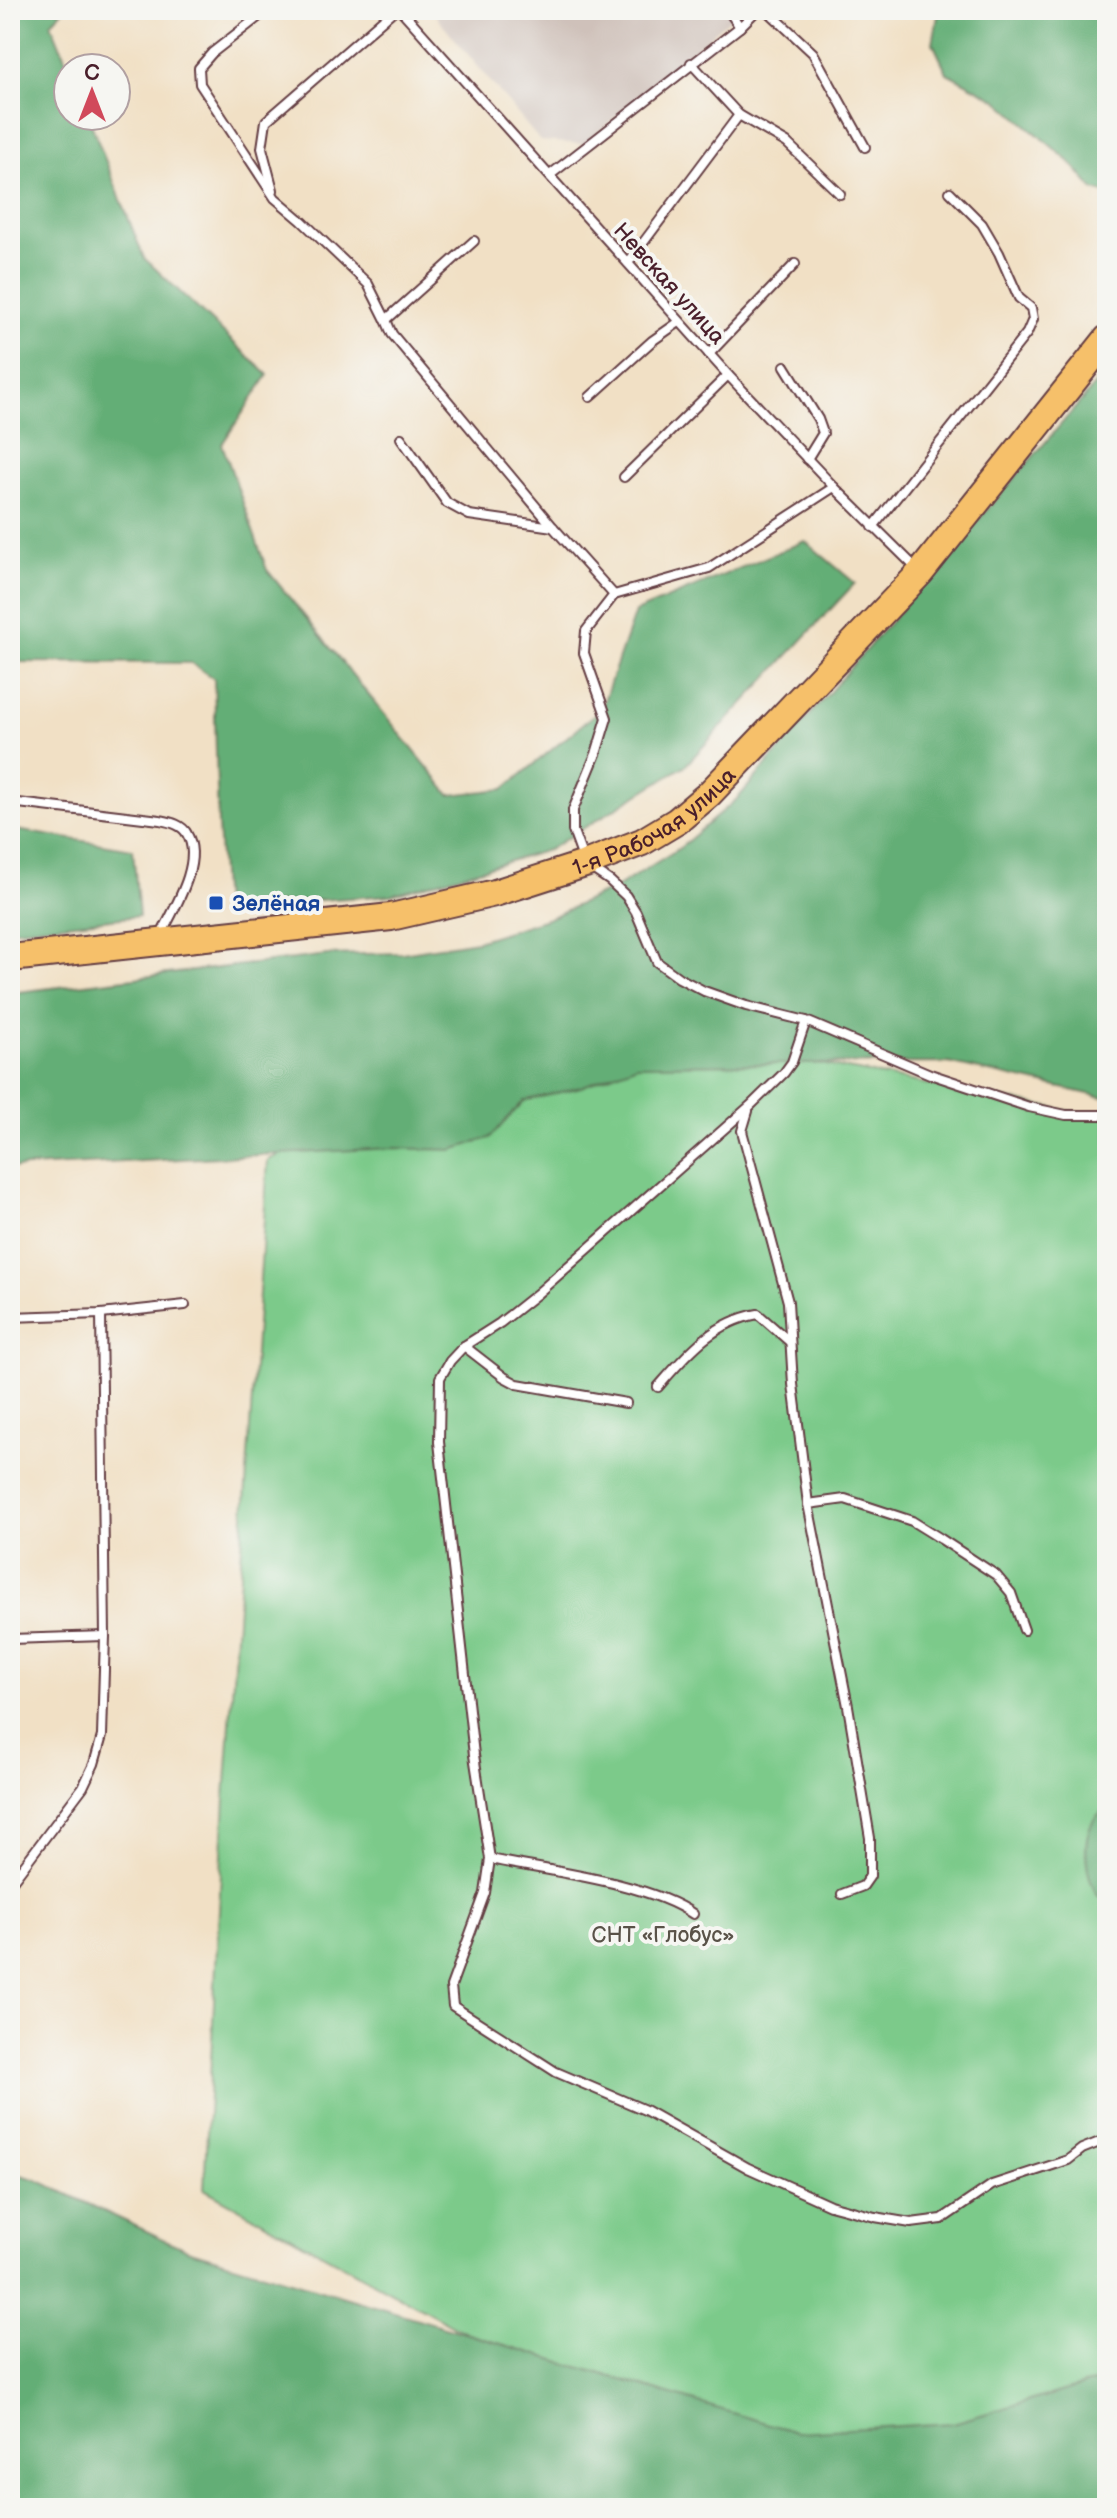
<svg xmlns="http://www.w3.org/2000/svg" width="1117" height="2518" viewBox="0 0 1117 2518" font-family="'Balsamiq Sans',sans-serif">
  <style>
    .industrial { fill: #cfc1ba }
    .green { fill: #7bca8a; stroke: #62745a; stroke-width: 2 }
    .forest { fill: #64ae76; stroke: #576650; stroke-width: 2 }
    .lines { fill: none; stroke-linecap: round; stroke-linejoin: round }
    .lane-casing { stroke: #633c42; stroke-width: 12 }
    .primary-casing { stroke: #633c42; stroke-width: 30 }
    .lane { stroke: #fff; stroke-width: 8 }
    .primary { stroke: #f6c06b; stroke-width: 26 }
    .transit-dot { fill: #1a4fb4; stroke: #f6f6f2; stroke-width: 3 }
    .labels { text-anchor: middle; stroke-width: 8; stroke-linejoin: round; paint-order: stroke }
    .street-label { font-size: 22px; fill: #4a1f2b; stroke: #f6f6f2 }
    .transit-label { font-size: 22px; font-weight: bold; fill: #164399; stroke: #f6f6f2; text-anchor: start }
    .park-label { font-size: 22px; fill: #595248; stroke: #f6f6f2 }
  </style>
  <rect width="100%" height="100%" fill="#f6f6f2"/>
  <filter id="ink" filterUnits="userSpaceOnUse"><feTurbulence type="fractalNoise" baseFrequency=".0125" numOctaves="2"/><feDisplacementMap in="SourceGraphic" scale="16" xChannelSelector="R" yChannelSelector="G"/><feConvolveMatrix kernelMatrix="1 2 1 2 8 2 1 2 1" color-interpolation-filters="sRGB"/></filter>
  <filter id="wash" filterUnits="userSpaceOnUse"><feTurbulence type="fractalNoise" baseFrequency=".006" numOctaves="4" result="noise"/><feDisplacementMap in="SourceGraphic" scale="32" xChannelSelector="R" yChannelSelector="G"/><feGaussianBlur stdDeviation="1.8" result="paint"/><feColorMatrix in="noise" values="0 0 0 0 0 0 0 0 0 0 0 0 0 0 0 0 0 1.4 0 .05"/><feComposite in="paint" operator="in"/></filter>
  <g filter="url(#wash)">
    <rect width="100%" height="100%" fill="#f1e0c5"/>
    <polygon class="industrial" points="431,10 740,10 584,144 540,141"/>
    <polygon class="green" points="587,1020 1107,1118 1107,2508 784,2508 204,2189 225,1798 268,1160"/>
    <g class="forest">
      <polygon points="10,10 63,10 51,23 69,68 68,116 88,116 144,258 268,375 222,444 267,570 450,795 504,789 601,709 635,612 805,541 855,583 686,765 548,850 391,895 223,907 218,825 214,679 191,663 10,662"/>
      <polygon points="939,10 1107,10 1107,194 1094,190 1070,162 996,99 947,73 933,43"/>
      <polygon points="1107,371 1107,1098 948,1063 637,1065 581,1087 524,1101 490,1138 452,1150 393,1148 10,1168 10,993 327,955 402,953 477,941 549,918 617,887 681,847 738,798"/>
      <polygon points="10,829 133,849 139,916 10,930"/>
      <path d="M 1107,1807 L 1107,1899 L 1098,1896 C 1086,1878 1081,1841 1093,1821 C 1096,1816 1103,1811 1107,1807 Z"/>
      <polygon points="10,2172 35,2179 187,2250 796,2432 953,2423 1084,2385 1107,2381 1107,2508 10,2508"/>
    </g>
  </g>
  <g filter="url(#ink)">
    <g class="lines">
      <defs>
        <g id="lane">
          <polyline points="267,10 212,53 199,68 200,84 275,198 302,221 368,284 386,320"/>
          <polyline points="401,10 728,375 834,487 917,569"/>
          <polyline points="728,10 740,27"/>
          <polyline points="767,10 813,53 865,147"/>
          <polyline points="691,63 739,115 787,143 840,194"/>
          <polyline points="550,175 740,27 757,10"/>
          <polyline points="273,190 262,148 266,121 394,10"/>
          <polyline points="474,241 386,320 392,334 553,527 614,595 586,631 584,653 607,718 596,754 573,810 573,831 585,864 610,881 626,896 636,912 657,962 679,978 704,991 746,1006 806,1021 930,1074 1029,1107 1066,1115 1107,1115"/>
          <polyline points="628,263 739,115"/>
          <polyline points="709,354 795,264"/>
          <polyline points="785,366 818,419 823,433 807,459"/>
          <polyline points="590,397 652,341 679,322"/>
          <polyline points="401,438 447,503 469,515 553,527"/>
          <polyline points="624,477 728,375"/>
          <polyline points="873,527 1027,333 1033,319 1031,308 1019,298 999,253 982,224 950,192"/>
          <polyline points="614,595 709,568 834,487"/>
          <path d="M 10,802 L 160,820 C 169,822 182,824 187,834 C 204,862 173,910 161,935"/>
          <polyline points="806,1021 792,1062 784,1073 750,1106 538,1293 500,1323 464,1346 450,1361 440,1378 439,1442 474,1755 490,1859 485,1893 451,1986 453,2006 556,2072 645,2110 748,2168 830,2205 875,2217 911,2223 942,2219 992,2185 1068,2160 1082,2149 1107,2139"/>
          <polyline points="748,1111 742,1131 788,1302 793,1384 808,1504 848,1706 870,1838 870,1876 863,1886 842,1894"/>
          <polyline points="10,1317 101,1314 185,1305"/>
          <polyline points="464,1346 504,1377 517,1384 626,1403"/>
          <path d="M 658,1387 C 687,1354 713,1322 758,1314 L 790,1342"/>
          <polyline points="808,1504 845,1499 912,1521 941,1539 996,1575 1011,1593 1024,1630"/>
          <polyline points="10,1639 105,1636"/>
          <path d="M 490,1859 C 547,1871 647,1882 693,1914"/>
          <polyline points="10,1884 83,1787 94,1764 102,1736 105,1636 101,1314"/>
        </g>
        <g id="primary">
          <path id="s1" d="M 10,958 L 391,917 L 495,893 L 585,864 L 642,842 L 677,821 L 709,794 L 921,572 L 1107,339"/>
        </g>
      </defs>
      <use href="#lane" class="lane-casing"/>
      <use href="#primary" class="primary-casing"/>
      <use href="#lane" class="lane"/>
      <use href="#primary" class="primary"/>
    </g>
  </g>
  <rect class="transit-dot" x="208" y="895" width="16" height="16" rx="4"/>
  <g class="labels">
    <g class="street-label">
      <text transform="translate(670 283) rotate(48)" y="8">Невская улица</text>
      <text dy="8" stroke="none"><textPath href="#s1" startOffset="666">1-я Рабочая улица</textPath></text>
    </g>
    <g class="transit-label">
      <text x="232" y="911">Зелёная</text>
    </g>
    <g class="park-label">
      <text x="663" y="1942">СНТ «Глобус»</text>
    </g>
  </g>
  <rect width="1117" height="2518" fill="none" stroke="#f6f6f2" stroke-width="40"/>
  <g transform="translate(92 92)"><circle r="38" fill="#f6f6f2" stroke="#b1a0a2" stroke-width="2"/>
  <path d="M0-6L14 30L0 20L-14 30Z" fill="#d1495b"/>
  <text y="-12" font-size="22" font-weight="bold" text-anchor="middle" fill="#4a1f2b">С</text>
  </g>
</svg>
